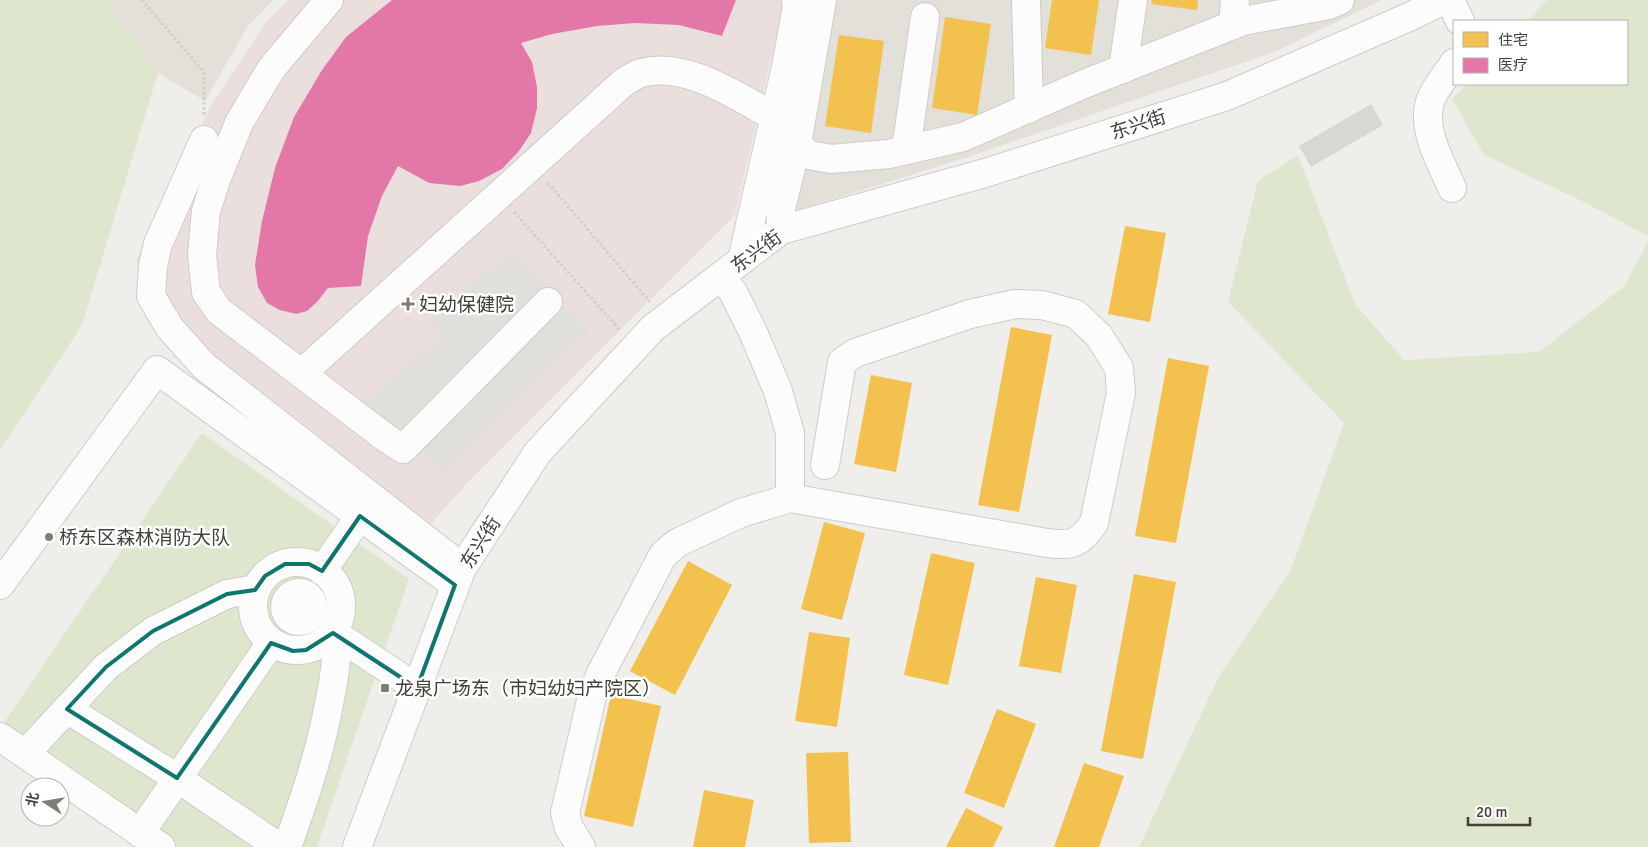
<svg xmlns="http://www.w3.org/2000/svg" width="1648" height="847" viewBox="0 0 1648 847" font-family="Signika,'Noto Sans SC',sans-serif">
  <style>
    .residential { fill: #e3dfd9 }
    .medical { fill: #eadfdc }
    .green { fill: #dee7cd }
    .parking { fill: #e1dfdb }
    .homes { fill: #f2c14e }
    .health { fill: #e377a8 }
    .building { fill: #d9d7d3 }
    .lines { fill: none; stroke-linecap: round; stroke-linejoin: round }
    .minor-casing { stroke: #ceccc8; stroke-width: 30 }
    .path { stroke: #d0cecc; stroke-width: 3; stroke-dasharray: 2.5 2.5; stroke-linecap: butt }
    .minor { stroke: #fdfcfc; stroke-width: 28 }
    .marked { fill: none; stroke: #0f766e; stroke-width: 4; stroke-linejoin: round }
    .poi-dot { fill: #807c76; stroke: #fff; stroke-width: 2 }
    .labels { text-anchor: middle; stroke-width: 5; stroke-linejoin: round; paint-order: stroke }
    .street-label { font-size: 19px; fill: #443f38; stroke: #fff }
    .poi-label { font-size: 19px; fill: #443f38; stroke: #fff; text-anchor: start }
  </style>
  <rect width="100%" height="100%" fill="#f0eeea"/>
  <g class="residential">
    <polygon points="104,0 273,0 248,26 205,101 158,73"/>
    <polygon points="812,0 1382,0 1274,52 962,159 766,220 775,187"/>
  </g>
  <polygon class="medical" points="288,0 785,0 735,215 470,480 427,528 204,348 136,261 210,107 264,25"/>
  <g class="green">
    <polygon points="0,0 104,0 158,73 82,325 0,450"/>
    <polygon points="1547,0 1648,0 1648,236 1582,201 1484,155 1452,99 1467,84 1627,84 1627,21 1527,21"/>
    <polygon points="1298,155 1355,304 1404,360 1539,352 1624,286 1648,242 1648,847 1139,847 1219,676 1291,569 1344,423 1228,302 1258,181"/>
    <polygon points="202,433 409,579 317,847 161,847 0,728"/>
  </g>
  <polygon class="parking" points="512,249 589,332 447,473 365,405 442,333 430,320"/>
  <g class="homes">
    <polygon points="1052,0 1099,0 1091,55 1045,48"/>
    <polygon points="1152,0 1198,0 1197,10 1151,4"/>
    <polygon points="945,17 991,24 977,115 932,108"/>
    <polygon points="839,35 884,41 871,133 825,126"/>
    <polygon points="1125,226 1166,233 1150,322 1108,314"/>
    <polygon points="1011,327 1052,335 1019,512 978,505"/>
    <polygon points="1168,358 1209,366 1176,543 1135,536"/>
    <polygon points="871,375 912,383 896,472 854,464"/>
    <polygon points="824,522 865,533 842,620 801,609"/>
    <polygon points="931,553 975,563 948,685 904,675"/>
    <polygon points="688,561 732,585 675,695 630,671"/>
    <polygon points="1134,574 1176,582 1143,759 1101,751"/>
    <polygon points="1036,577 1077,585 1061,673 1019,666"/>
    <polygon points="809,632 850,638 837,727 795,721"/>
    <polygon points="611,695 661,706 633,827 584,816"/>
    <polygon points="997,709 1036,724 1004,808 964,793"/>
    <polygon points="848,752 851,842 809,843 806,753"/>
    <polygon points="1084,763 1124,776 1099,847 1054,847"/>
    <polygon points="704,790 754,800 745,847 693,847"/>
    <polygon points="966,808 1003,827 993,847 946,847"/>
  </g>
  <polygon class="health" points="392,0 736,0 722,36 679,25 635,23 597,26 552,34 521,43 532,62 537,87 537,108 531,133 519,151 502,169 479,181 460,186 429,183 398,166 382,196 368,236 361,286 328,288 317,302 307,311 296,314 280,310 267,303 258,287 255,265 262,221 275,168 294,117 322,70 346,37"/>
  <polygon class="building" points="1371,104 1383,125 1311,167 1299,146"/>
  <g class="lines">
    <defs>
      <g id="minor">
        <polyline points="329,0 271,69 239,123 216,180 206,211 202,255 206,292 219,311 386,438 403,449 548,302"/>
        <polyline points="1026,0 1029,109"/>
        <polyline points="1450,0 1460,21"/>
        <polyline points="1233,25 1235,0"/>
        <polyline points="1123,69 1133,0"/>
        <polyline points="204,140 158,244 153,266 151,296 169,327 204,366 451,559"/>
        <polyline points="797,144 809,155 831,159 889,154 963,137 1084,84 1243,21 1329,5 1340,0"/>
        <polyline points="906,150 925,17"/>
        <path d="M 1452,188 C 1441,162 1420,128 1431,99 C 1435,88 1447,74 1454,63"/>
        <polyline points="781,230 781,209 797,144 822,0"/>
        <polyline points="742,260 786,67 797,6 796,0"/>
        <polyline points="721,277 733,292 753,332 778,391 790,433 790,498"/>
        <path d="M 302,373 L 624,82 C 629,79 635,75 641,73 C 687,61 736,96 775,117"/>
        <circle cx="297" cy="606" r="44"/>
        <polyline points="322,571 360,516"/>
        <polyline points="0,585 157,370 455,585"/>
        <circle cx="299" cy="607" r="14"/>
        <polyline points="332,632 417,688"/>
        <polyline points="67,709 177,778 279,847"/>
        <polyline points="0,737 161,847"/>
        <polyline points="25,754 106,667 153,631 227,594 256,589"/>
        <polyline points="140,833 271,643"/>
        <path d="M 287,847 C 304,800 320,753 329,704 C 332,688 336,671 336,655 C 336,647 333,639 332,632"/>
        <polyline points="357,847 462,568 538,452 653,328 781,230 985,173 1227,96 1409,17 1444,0"/>
        <path d="M 581,847 L 569,828 L 565,813 L 592,696 L 600,675 L 663,555 L 677,543 L 741,513 L 790,498 L 1047,543 C 1073,546 1079,544 1094,523 L 1121,393 L 1119,368 L 1099,336 L 1076,314 L 1042,305 L 1015,304 L 970,314 L 855,353 L 842,362 L 825,465"/>
      </g>
    </defs>
    <use href="#minor" class="minor-casing"/>
    <g class="path">
      <polyline points="142,0 204,72 204,116"/>
      <polyline points="548,183 650,302"/>
      <polyline points="514,212 620,330"/>
      <polyline points="279,595 287,600"/>
      <polyline points="284,624 289,617"/>
    </g>
    <use href="#minor" class="minor"/>
  </g>
  <path class="marked" d="M 360,516 L 455,585 L 417,688 L 333,633 L 306,650 L 293,651 L 271,643 L 177,778 L 67,709 L 106,667 L 153,631 L 227,594 L 255,590 L 265,576 L 285,564 L 309,564 L 322,571 Z"/>
  <g class="poi-dot">
    <path d="M405.5 296.5h5v5h5v5h-5v5h-5v-5h-5v-5h5z"/>
    <circle cx="49" cy="537" r="5"/>
    <rect x="380" y="683" width="10" height="10" rx="2.5"/>
  </g>
  <g class="labels">
    <g class="street-label">
      <text transform="translate(1138 124) rotate(-18)" y="7">东兴街</text>
      <text transform="translate(756 251) rotate(-36)" y="7">东兴街</text>
      <text transform="translate(480 542) rotate(-58)" y="7">东兴街</text>
    </g>
    <g class="poi-label">
      <text x="419" y="311">妇幼保健院</text>
      <text x="59" y="544">桥东区森林消防大队</text>
      <text x="395" y="695">龙泉广场东（市妇幼妇产院区）</text>
    </g>
  </g>
  <rect x="1453" y="20" width="175" height="65" fill="#ffffff" stroke="#b4b2af"/>
  <rect x="1463" y="32" width="25" height="15" fill="#f2c14e" stroke="#b4b2af"/>
  <text x="1498" y="45" font-size="15" fill="#443f38">住宅</text>
  <rect x="1463" y="58" width="25" height="15" fill="#e377a8" stroke="#b4b2af"/>
  <text x="1498" y="70" font-size="15" fill="#443f38">医疗</text>
  <g transform="translate(45 802) rotate(282)"><circle r="24" fill="#ffffff" stroke="#b4b2af"/>
  <path d="M0-4L9 19L0 12L-9 19Z" fill="#807c76"/>
  <text y="-8" font-size="14" font-weight="bold" text-anchor="middle" fill="#443f38">北</text>
  </g>
  <path d="M1468 817v8h62v-8" fill="none" stroke="#443f38" stroke-width="2.5"/>
  <text x="1476" y="817" font-size="15" fill="#443f38" stroke="#ffffff" stroke-width="4" paint-order="stroke">20 m</text>
</svg>
